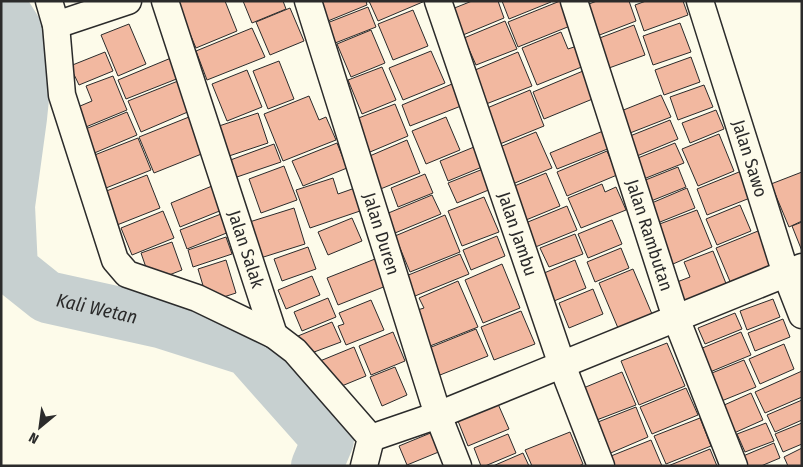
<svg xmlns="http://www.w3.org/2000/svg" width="803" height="467" viewBox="0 0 803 467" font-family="'Fira Sans Condensed',sans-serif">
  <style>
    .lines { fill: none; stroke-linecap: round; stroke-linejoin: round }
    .river { stroke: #c7d0d0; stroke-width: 52 }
    .building { fill: #f2b8a0; stroke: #2b2b2b }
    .minor-casing { stroke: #2b2b2b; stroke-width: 29 }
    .minor { stroke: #fdfbea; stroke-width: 26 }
    .labels { text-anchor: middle; stroke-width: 4; stroke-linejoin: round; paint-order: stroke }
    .street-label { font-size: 18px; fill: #2b2b2b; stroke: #fdfbea }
    .water-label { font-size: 19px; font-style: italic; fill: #2b2b2b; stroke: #fdfbea }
  </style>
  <rect width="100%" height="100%" fill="#fdfbea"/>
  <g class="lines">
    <path class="river" id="s1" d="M 1,6 L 28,49 L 21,118 L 9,206 L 12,269 L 47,297 L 160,322 L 248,350 L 328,440 L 317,466"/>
  </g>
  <g class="building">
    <polygon points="176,1 225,1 237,31 196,48"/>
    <polygon points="243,1 283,1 286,9 252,23"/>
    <polygon points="320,1 366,1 367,5 323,23"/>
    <polygon points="369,1 425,1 378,21"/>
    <polygon points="472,1 498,1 504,18 463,35 452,9"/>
    <polygon points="502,1 551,1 551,2 509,19"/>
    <polygon points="560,1 570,26 518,47 508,22"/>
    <polygon points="597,1 629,1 636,21 597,36 586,5"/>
    <polygon points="646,1 683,1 688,15 644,31 635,5"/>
    <polygon points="368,7 376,27 330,45 322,25"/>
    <polygon points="290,8 304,41 270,55 256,22"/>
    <polygon points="413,10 428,46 393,60 378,24"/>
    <polygon points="505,21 517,49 476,65 464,38"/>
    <polygon points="680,23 691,52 653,65 643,36"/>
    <polygon points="129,24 146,64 118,76 101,35"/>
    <polygon points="634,25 645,55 609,68 597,39"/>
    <polygon points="252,28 265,57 207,80 196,51"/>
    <polygon points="371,30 385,63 351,77 337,44"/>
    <polygon points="561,32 568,49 577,46 584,66 537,85 522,48"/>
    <polygon points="431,51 445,83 403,100 389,68"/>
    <polygon points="105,52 113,71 79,85 70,66"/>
    <polygon points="518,52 532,86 481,106 468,73"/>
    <polygon points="691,57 700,82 664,95 655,70"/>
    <polygon points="171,58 179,78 126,99 118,80"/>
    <polygon points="279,61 294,99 268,109 253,71"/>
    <polygon points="382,67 396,100 362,114 348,80"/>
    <polygon points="247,70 262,107 227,121 212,84"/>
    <polygon points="583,71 595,98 544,119 533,92"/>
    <polygon points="113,76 127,110 81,129 73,109 92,101 86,86"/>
    <polygon points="178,81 190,111 141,132 128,101"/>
    <polygon points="452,84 461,106 410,126 402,105"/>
    <polygon points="704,85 713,107 678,120 670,97"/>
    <polygon points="530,90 544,126 495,146 480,111"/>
    <polygon points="661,95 671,117 630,133 621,111"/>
    <polygon points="309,96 319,120 326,117 336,140 283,161 264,114"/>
    <polygon points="395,104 408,136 370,152 356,119"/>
    <polygon points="716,110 724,129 690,143 682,123"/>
    <polygon points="127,112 137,135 92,154 83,130"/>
    <polygon points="258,113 268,143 226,157 216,127"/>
    <polygon points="189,117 204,153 154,173 139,137"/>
    <polygon points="446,117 460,150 426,164 412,131"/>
    <polygon points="670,120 678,139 637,156 630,136"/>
    <polygon points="603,131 610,148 557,169 550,153"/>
    <polygon points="536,132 552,168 510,185 495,149"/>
    <polygon points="719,134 734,171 698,186 682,149"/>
    <polygon points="138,138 151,170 106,188 92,156"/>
    <polygon points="407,140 420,173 378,190 365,158"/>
    <polygon points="337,143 347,168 303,186 292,161"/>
    <polygon points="675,143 684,163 641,180 633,160"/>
    <polygon points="274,144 281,162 231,179 225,162"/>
    <polygon points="474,147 482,167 448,181 440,161"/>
    <polygon points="607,151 617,175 567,196 557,172"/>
    <polygon points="284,166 297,200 261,213 249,179"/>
    <polygon points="678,167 686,187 646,203 638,183"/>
    <polygon points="483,169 491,189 457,203 448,183"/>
    <polygon points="744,170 755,196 707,215 697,189"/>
    <polygon points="802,172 802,221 789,227 771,184"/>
    <polygon points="546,173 560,206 526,220 512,187"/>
    <polygon points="425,174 433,193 398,207 391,188"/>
    <polygon points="147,175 160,208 117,225 104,192"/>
    <polygon points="333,178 338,194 355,188 363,210 310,228 296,190"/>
    <polygon points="602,184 605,192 616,187 626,210 581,228 568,198"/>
    <polygon points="212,186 222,210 180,227 171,203"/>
    <polygon points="687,188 695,208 655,224 647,205"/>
    <polygon points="432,195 441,214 395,233 386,214"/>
    <polygon points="484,197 499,232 462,246 448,211"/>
    <polygon points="740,205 751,231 717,245 706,219"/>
    <polygon points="567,206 577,230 533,248 523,224"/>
    <polygon points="294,208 305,244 254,260 243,224"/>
    <polygon points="697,210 712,247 673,264 657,225"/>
    <polygon points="163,211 174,238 132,255 121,228"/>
    <polygon points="221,214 229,232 187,249 180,230"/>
    <polygon points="445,215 460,252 410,272 395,236"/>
    <polygon points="352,218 362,241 328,255 318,232"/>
    <polygon points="612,220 622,244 588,258 578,234"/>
    <polygon points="802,222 802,251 792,226"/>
    <polygon points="763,229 781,272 734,291 716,248"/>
    <polygon points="575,234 583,254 549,267 540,248"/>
    <polygon points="497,236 505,256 471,270 463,250"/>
    <polygon points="226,237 232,254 193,267 188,250"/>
    <polygon points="172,242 182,270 151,282 141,253"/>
    <polygon points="308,247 316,269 282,281 274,259"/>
    <polygon points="621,248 629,268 595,282 587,262"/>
    <polygon points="713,251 729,291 687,307 677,282 690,277 684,262"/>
    <polygon points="460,254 469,274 415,296 406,276"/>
    <polygon points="375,259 386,286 338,305 327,278"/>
    <polygon points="226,260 236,293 208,302 198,269"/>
    <polygon points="575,260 586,288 549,303 537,276"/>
    <polygon points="502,264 520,308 483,323 465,280"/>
    <polygon points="633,269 652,314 618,328 599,283"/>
    <polygon points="312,276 320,295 286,309 278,290"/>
    <polygon points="458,281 478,327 425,348 411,312 424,308 419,298"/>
    <polygon points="593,289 603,314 569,328 559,303"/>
    <polygon points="328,298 336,317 302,331 294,312"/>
    <polygon points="773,299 780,317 747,330 740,311"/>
    <polygon points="371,300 384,330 346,345 338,326 344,324 339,313"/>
    <polygon points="521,311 535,344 494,360 481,327"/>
    <polygon points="735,313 742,329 705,344 698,328"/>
    <polygon points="783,319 790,337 755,351 748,333"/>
    <polygon points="332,322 341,342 306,355 298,336"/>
    <polygon points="476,329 488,356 440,375 429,348"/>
    <polygon points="393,332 405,361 371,375 359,346"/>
    <polygon points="741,332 751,355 710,372 700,349"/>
    <polygon points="667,343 685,386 639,405 621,361"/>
    <polygon points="784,344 794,369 760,384 749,359"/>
    <polygon points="354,347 366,376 332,390 320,361"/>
    <polygon points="744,360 756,387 719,402 707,375"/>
    <polygon points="395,367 407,395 382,406 370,377"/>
    <polygon points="802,371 802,397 765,413 755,392"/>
    <polygon points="622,372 636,405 594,421 581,389"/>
    <polygon points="686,388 698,415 652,434 640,407"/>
    <polygon points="751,393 763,420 734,433 722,406"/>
    <polygon points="802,400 802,420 775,432 767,415"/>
    <polygon points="498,404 509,429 468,446 458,421"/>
    <polygon points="636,407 648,437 606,455 593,424"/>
    <polygon points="700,418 711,446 666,464 654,436"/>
    <polygon points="766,423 774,441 745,452 737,434"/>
    <polygon points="802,423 802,444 783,452 775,434"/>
    <polygon points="433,432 441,451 407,465 399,446"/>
    <polygon points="570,432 583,464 579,466 532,466 525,450"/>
    <polygon points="508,434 516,453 485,466 481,466 474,448"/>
    <polygon points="651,440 662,466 609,466 606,458"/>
    <polygon points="774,443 780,458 761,466 739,466 736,459"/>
    <polygon points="802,448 802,466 788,466 784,457"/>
    <polygon points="710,449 717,466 668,466"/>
    <polygon points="523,453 529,466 493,466"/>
  </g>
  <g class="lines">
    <defs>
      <g id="minor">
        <polyline points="49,1 56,25 62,95 115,260 127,274 197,298 274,335 295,351 371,438 364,466"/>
        <path id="s2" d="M 165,1 L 274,335"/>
        <path id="s3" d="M 308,1 L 438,415 L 458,466"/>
        <path id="s4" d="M 438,1 L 562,365 L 601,466"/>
        <path id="s5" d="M 574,1 L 676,318 L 734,466"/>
        <path id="s6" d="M 700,1 L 786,274 L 802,315"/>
        <polyline points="56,25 128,1"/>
        <polyline points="371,438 438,415 802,267"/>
      </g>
    </defs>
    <use href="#minor" class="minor-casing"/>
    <use href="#minor" class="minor"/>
  </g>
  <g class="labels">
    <g class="street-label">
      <text dy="6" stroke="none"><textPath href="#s6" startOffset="165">Jalan Sawo</textPath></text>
      <text dy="6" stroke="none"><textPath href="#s3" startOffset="244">Jalan Duren</textPath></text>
      <text dy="6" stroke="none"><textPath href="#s4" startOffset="246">Jalan Jambu</textPath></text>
      <text dy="6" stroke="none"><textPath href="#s5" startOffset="246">Jalan Rambutan</textPath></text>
      <text dy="6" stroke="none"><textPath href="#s2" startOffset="261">Jalan Salak</textPath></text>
    </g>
    <g class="water-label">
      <text dy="7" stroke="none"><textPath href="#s1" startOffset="368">Kali Wetan</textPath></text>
    </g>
  </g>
  <rect width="803" height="467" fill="none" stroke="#2b2b2b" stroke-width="5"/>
  <g transform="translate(40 427) rotate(209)" stroke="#fdfbea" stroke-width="4" paint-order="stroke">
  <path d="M0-4L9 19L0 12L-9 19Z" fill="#2b2b2b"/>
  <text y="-8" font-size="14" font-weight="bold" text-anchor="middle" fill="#2b2b2b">N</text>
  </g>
</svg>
